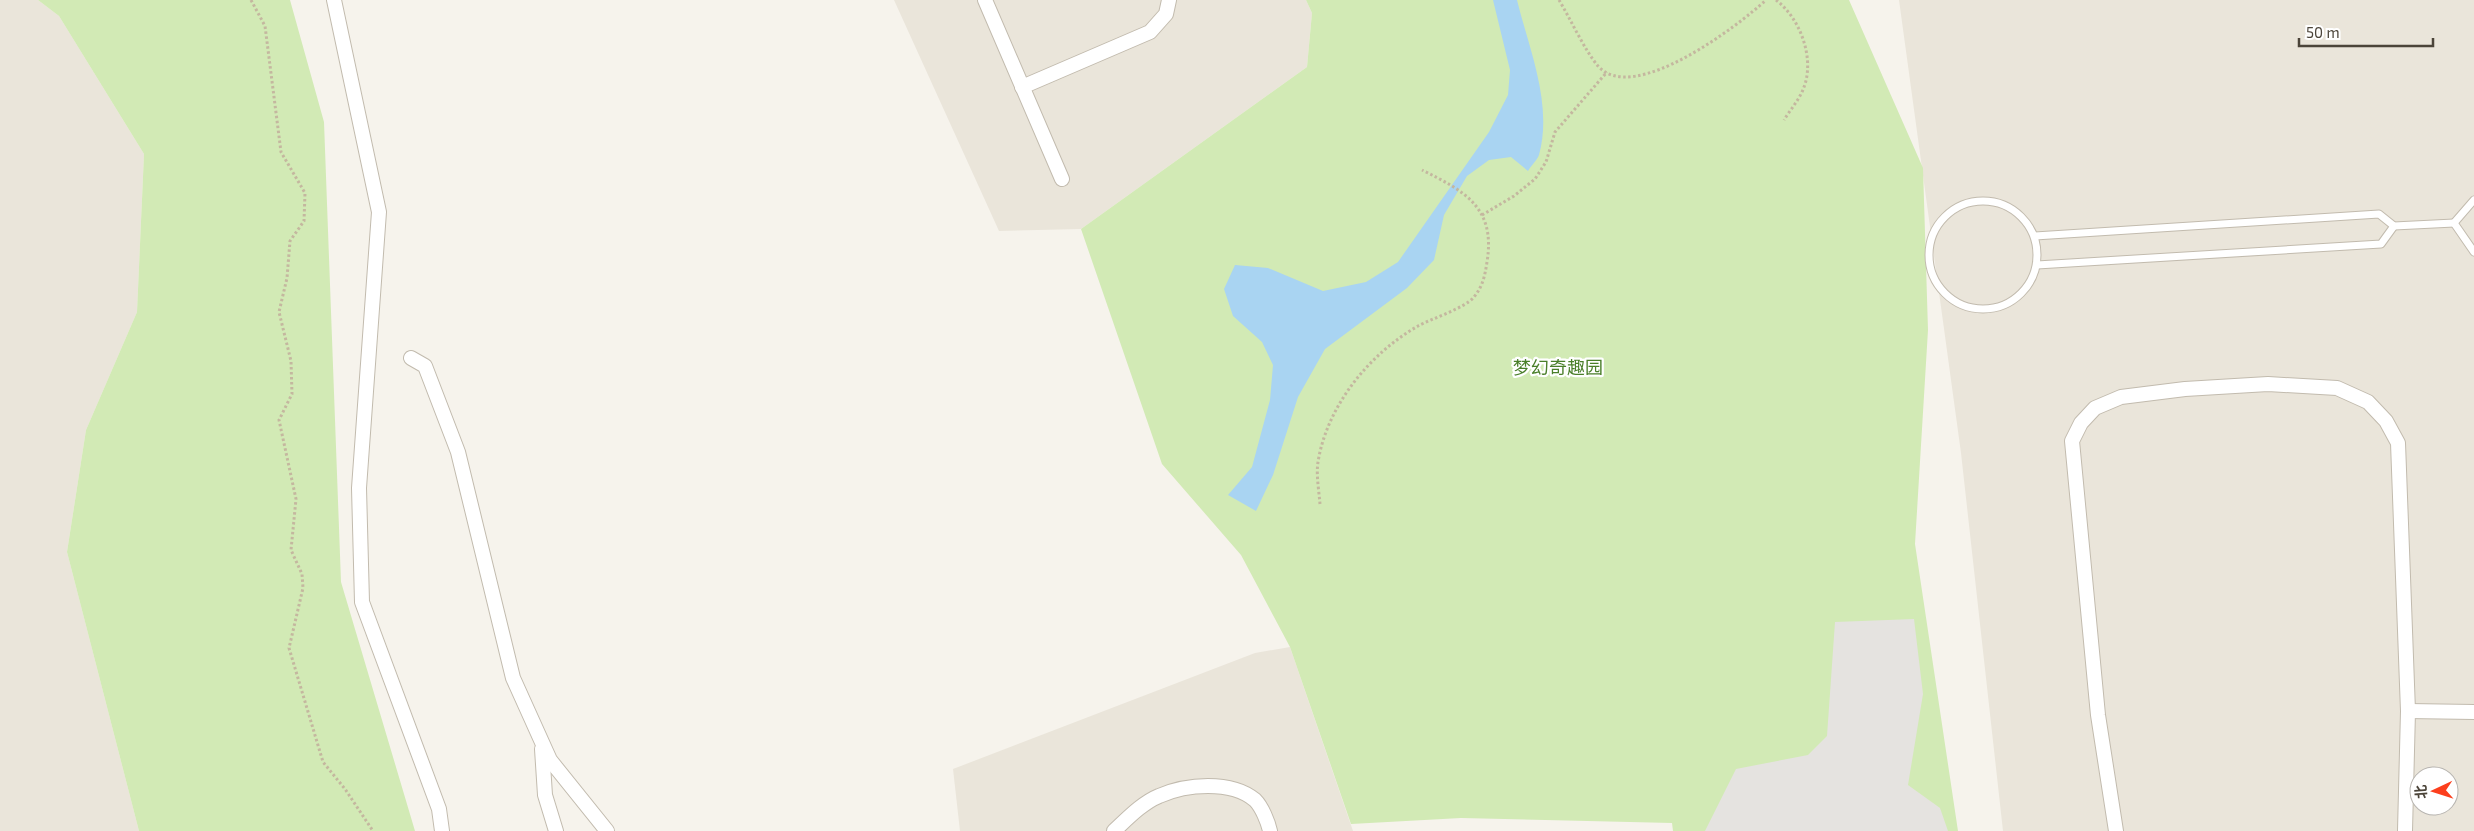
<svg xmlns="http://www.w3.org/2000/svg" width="2474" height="831" viewBox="0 0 2474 831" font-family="'Exo 2','Noto Sans SC',sans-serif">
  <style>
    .residential { fill: #eae5da; fill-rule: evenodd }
    .green { fill: #d2eab5 }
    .parking { fill: #e5e3e0 }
    .water { fill: #a9d4f2 }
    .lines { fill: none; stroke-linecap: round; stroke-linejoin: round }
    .service-casing { stroke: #c2bbae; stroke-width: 9 }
    .minor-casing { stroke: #c2bbae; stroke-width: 16 }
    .path { stroke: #c4b79f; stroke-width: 3; stroke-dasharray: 2.5 2.5; stroke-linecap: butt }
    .service { stroke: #fff; stroke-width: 7 }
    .minor { stroke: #fff; stroke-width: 14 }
    .labels { text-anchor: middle; stroke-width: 4.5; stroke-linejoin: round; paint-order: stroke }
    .park-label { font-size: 18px; fill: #4a7f2a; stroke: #fff }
  </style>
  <rect width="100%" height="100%" fill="#f6f3ec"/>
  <g class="residential">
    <polygon points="0,0 38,0 59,16 144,154 137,312 86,430 67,552 139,831 0,831"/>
    <polygon points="894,0 1306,0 1312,13 1307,67 1081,229 999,231"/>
    <path d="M 1899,0 L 2474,0 L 2474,831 L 2003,831 L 1961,453 ZM 2419,776 L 2449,776 L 2449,806 L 2419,806 Z"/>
    <polygon points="1290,647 1353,831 960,831 953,769 1255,653"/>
  </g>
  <g class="green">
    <polygon points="38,0 290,0 324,122 341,582 415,831 139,831 67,552 86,430 137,312 144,154 59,16"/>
    <polygon points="1306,0 1849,0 1923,168 1928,330 1915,544 1958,831 1673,831 1672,823 1461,818 1351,824 1290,647 1241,555 1162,464 1081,229 1307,67 1312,13"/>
  </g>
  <polygon class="parking" points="1914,619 1923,694 1908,785 1940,808 1948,831 1705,831 1736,769 1808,755 1827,736 1835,622"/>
  <path class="water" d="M 1493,0 L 1517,0 C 1529,49 1553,104 1539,155 C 1537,160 1531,166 1528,171 L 1511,157 L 1489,160 L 1467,176 L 1444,215 L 1434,260 L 1407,288 L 1325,349 L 1298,397 L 1273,475 L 1256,511 L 1228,495 L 1252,467 L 1270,400 L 1273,365 L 1262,342 L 1233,316 L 1224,289 L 1235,265 L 1268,268 L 1323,291 L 1366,282 L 1398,262 L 1489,132 L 1508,95 L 1510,70 Z"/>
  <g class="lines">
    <defs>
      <g id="service">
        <polyline points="2474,200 2454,223 2474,252"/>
        <circle cx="1983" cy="255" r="54"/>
        <polyline points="2035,236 2379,214 2394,226 2454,223"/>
        <polyline points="2037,265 2381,244 2394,226"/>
      </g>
      <g id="minor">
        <polyline points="334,0 379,212 359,488 362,602 439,809 442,831"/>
        <polyline points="985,0 1062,179"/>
        <polyline points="1022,87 1150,32 1166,14 1169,0"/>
        <polyline points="411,358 425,366 458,452 513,678 550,760 607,831"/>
        <polyline points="2408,711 2474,712"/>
        <polyline points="542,749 545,795 556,831"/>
        <path d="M 1114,831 C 1127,819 1142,803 1159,796 C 1186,784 1231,780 1255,800 C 1262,807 1268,822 1270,831"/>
        <polyline points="2116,831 2098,715 2072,441 2081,423 2095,408 2121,397 2185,389 2268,384 2337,388 2368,402 2386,421 2398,443 2408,711 2405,831"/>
      </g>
    </defs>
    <use href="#service" class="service-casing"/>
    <use href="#minor" class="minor-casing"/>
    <g class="path">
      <polyline points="251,0 265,26 281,152 305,193 304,221 290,241 287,278 279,312 291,361 292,394 279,420 296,499 291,550 302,574 303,588 289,648 323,762 345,789 373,831"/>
      <path d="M 1559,0 C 1570,18 1585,51 1598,66 C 1633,106 1738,26 1766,0"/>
      <path d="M 1776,0 C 1800,18 1815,58 1804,87 C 1800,99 1790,110 1784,120"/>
      <polyline points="1482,215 1514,196 1535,179 1546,162 1555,132 1607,72"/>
      <path d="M 1320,504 C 1319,491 1316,475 1318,462 C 1327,406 1369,354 1418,326 C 1433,318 1465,308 1474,297 C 1483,286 1485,275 1487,262 C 1496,207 1464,191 1422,170"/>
    </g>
    <use href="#service" class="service"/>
    <use href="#minor" class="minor"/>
  </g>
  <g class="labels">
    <g class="park-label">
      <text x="1558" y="374">梦幻奇趣园</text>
    </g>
  </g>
  <g transform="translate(2434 791) rotate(266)"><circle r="24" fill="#ffffff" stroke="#b7b4b0"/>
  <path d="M0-4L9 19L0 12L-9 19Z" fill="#fc3f1d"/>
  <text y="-8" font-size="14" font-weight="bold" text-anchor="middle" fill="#4b4439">北</text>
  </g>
  <path d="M2299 38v8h134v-8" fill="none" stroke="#4b4439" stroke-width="2.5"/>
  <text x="2306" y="38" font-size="15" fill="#4b4439" stroke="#ffffff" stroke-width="4" paint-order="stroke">50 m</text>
</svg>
